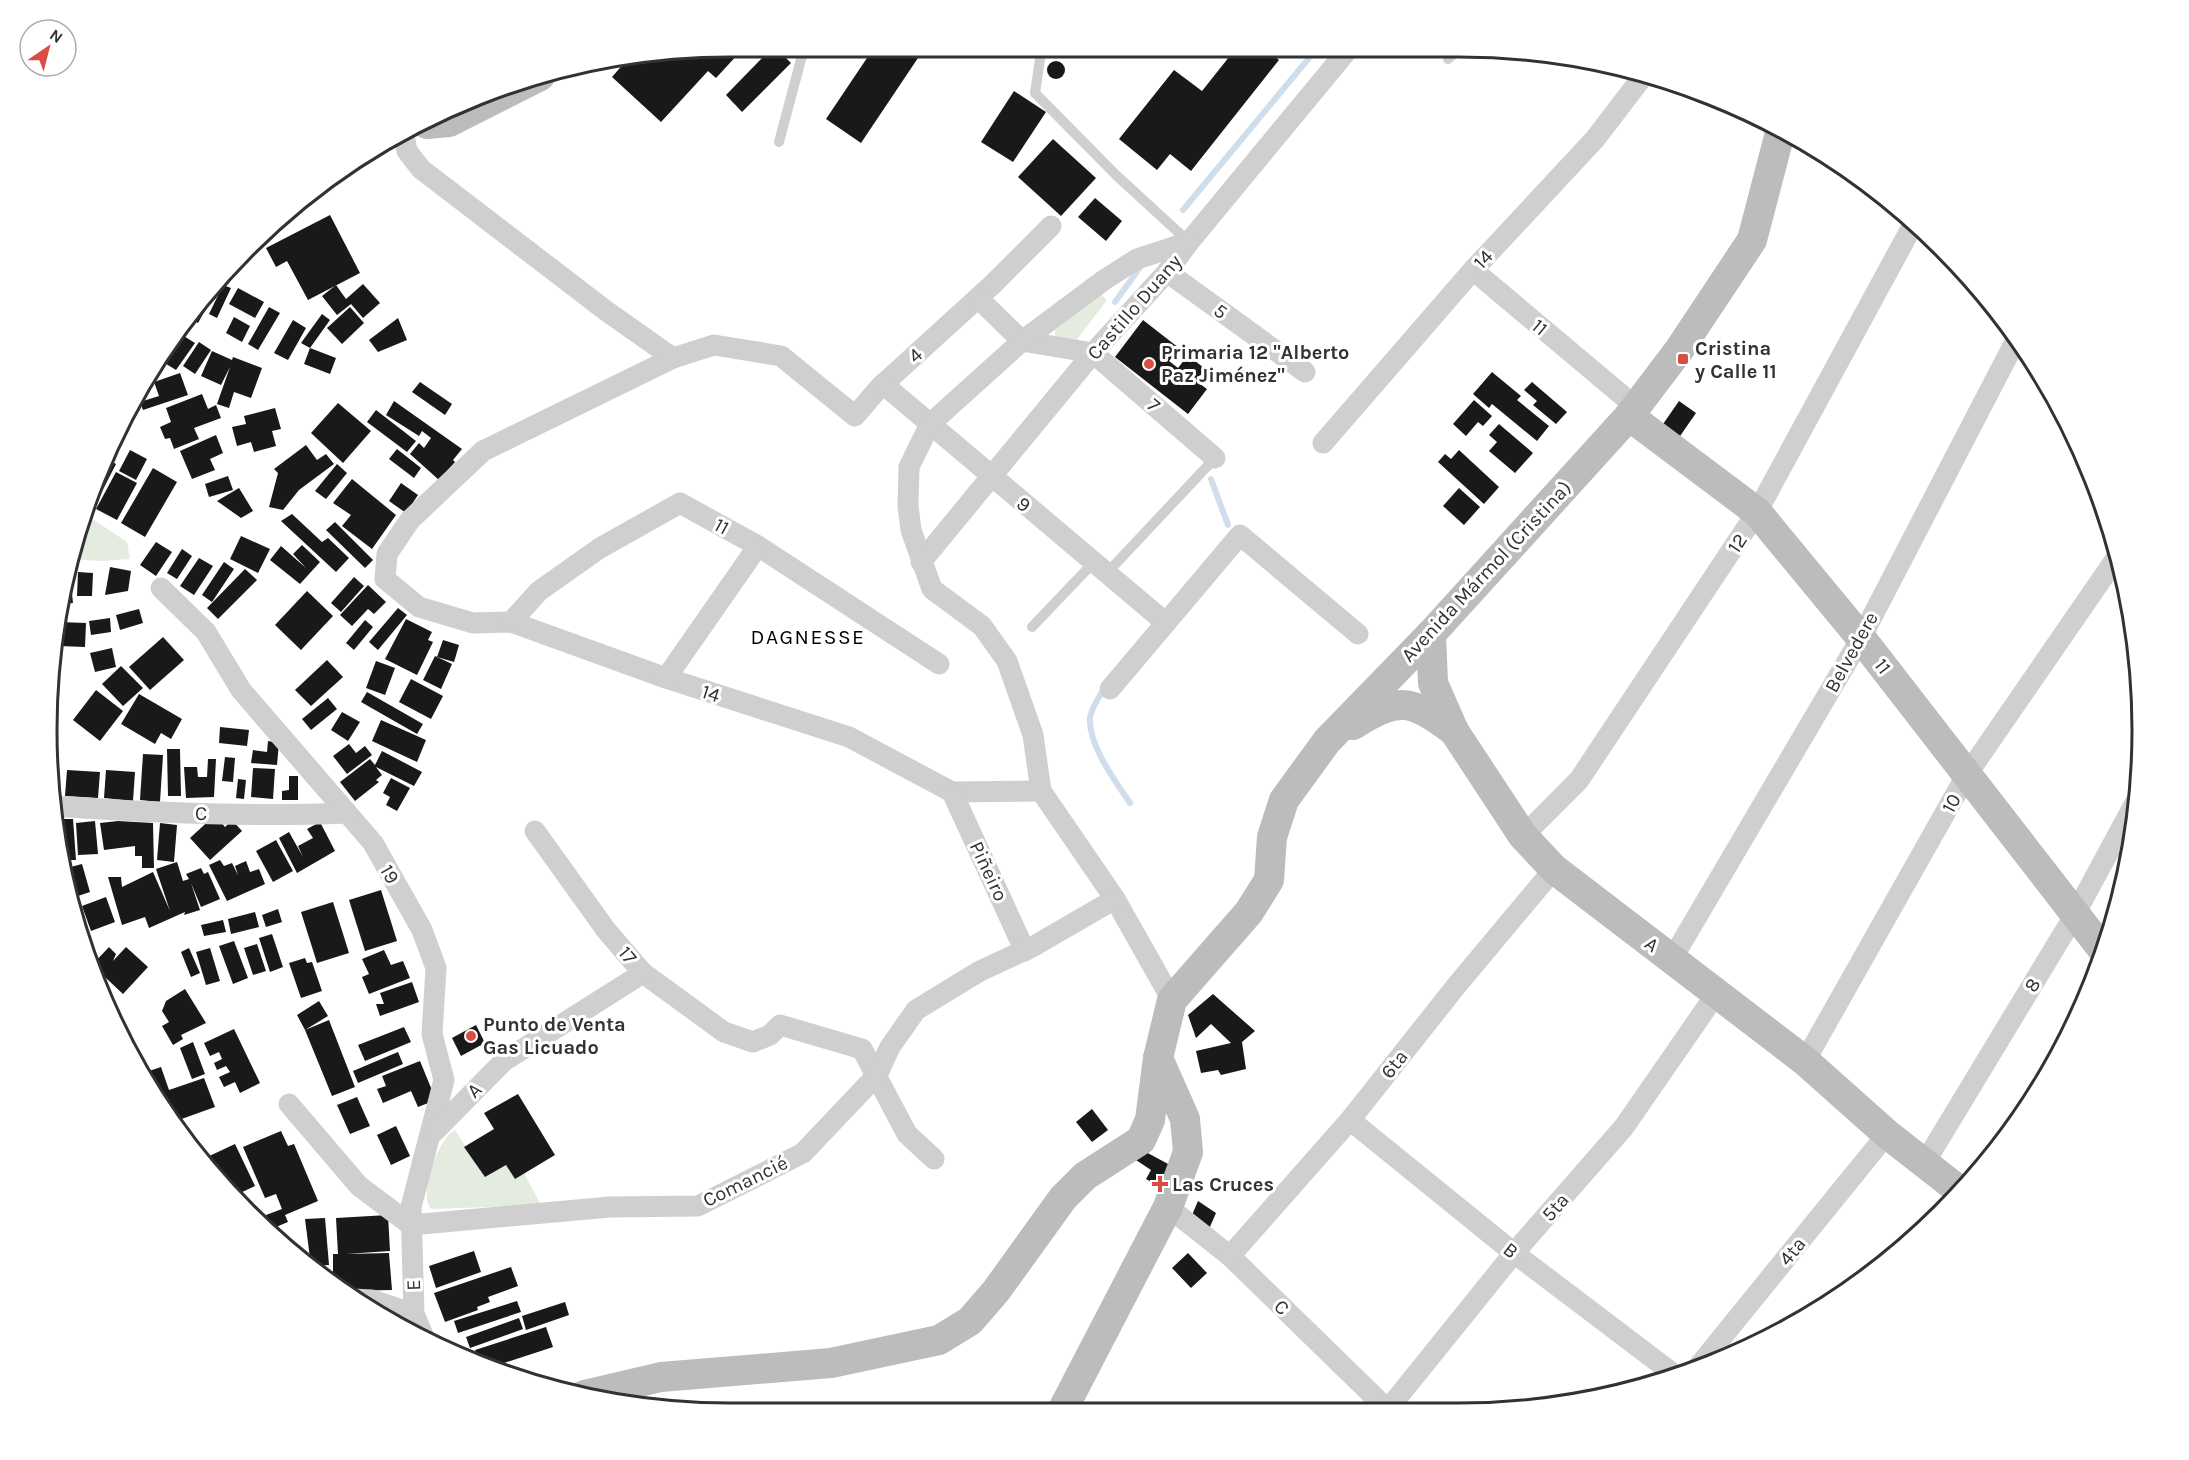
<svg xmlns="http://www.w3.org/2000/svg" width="2189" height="1460" viewBox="0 0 2189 1460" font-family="Karla,sans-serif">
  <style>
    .green { fill: #e4ebdf }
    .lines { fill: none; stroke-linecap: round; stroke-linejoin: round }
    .stream { stroke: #d0ddeb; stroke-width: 6 }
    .building { fill: #191919 }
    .service { stroke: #cfcfcf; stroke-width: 10 }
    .minor { stroke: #cfcfcf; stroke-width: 21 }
    .secondary { stroke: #bcbcbc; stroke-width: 30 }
    .poi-dot { fill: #d94d44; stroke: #fff; stroke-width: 2 }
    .labels { text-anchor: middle; stroke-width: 6; stroke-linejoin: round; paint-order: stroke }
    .street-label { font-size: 20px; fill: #323232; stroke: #fff }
    .poi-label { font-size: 20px; font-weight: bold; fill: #323232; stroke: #fff; text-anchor: start }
    .neighbourhood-label { font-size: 21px; letter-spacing: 1.5px; fill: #000; stroke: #fff }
    .rim { fill: none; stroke: #323232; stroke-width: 3 }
  </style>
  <rect width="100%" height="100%" fill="#fff"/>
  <g class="green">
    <polygon points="1097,291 1107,300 1072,346 1055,337 1055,330"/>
    <polygon points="85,514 127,542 130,559 101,561 71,559"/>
    <path d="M 455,1130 L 485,1177 L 506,1165 L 524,1173 L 541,1205 L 431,1209 C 418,1195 438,1138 455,1130 Z"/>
  </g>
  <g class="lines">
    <g class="stream">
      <polyline points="1183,210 1314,52"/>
      <polyline points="1115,302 1141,266"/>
      <polyline points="1211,479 1228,525"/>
      <path d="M 1104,689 C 1099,696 1091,710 1090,718 C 1088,745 1116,782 1130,803"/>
    </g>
  </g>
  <g class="building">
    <polygon points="654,52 740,52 716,78 708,71 661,122 612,77 632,54 640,53 647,60"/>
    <polygon points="768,52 780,52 791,63 742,112 726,95"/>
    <polygon points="871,52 922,52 861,143 826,119"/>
    <polygon points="1233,52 1269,52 1279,60 1191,171 1170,154 1157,170 1119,139 1174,70 1202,91"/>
    <circle cx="1056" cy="70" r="9"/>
    <polygon points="1014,91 1046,112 1013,162 981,142"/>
    <polygon points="1053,139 1096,178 1061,216 1018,177"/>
    <polygon points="1095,198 1122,221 1106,241 1078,217"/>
    <polygon points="330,215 360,273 308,300 287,261 276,267 266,248"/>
    <polygon points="220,279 222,280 198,323 186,316"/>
    <polygon points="363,284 380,303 363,318 351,304 337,315 322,296 336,285 346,299"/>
    <polygon points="223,285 231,288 217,318 209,314"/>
    <polygon points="238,288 264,302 255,318 229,304"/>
    <polygon points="269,307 280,313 258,350 248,344"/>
    <polygon points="350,307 364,323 342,344 327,328"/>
    <polygon points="322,314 330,320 310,348 301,343"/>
    <polygon points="234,317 250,326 242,342 226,333"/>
    <polygon points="398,318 407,340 378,352 369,340"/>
    <polygon points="293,320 306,328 288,360 274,353"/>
    <polygon points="1143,320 1179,348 1169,361 1178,368 1188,355 1205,369 1196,381 1207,389 1188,414 1115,357"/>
    <polygon points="182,335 195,343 176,370 163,362"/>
    <polygon points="199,342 211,350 195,374 183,366"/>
    <polygon points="310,348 336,358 330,374 304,364"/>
    <polygon points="212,351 232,360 233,357 262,368 251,398 234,392 229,408 217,404 230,367 221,385 201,376"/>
    <polygon points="1492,372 1521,396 1517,400 1549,426 1537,441 1492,404 1489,408 1473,394"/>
    <polygon points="180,373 188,395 143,410 140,402 159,396 154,382"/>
    <polygon points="420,382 452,404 445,415 412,392"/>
    <polygon points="1532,382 1567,412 1556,424 1533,405 1537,401 1524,390"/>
    <polygon points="202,394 208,409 216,405 221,418 194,428 199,439 174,449 170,438 165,439 160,427 171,422 166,408"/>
    <polygon points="1474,400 1492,416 1483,426 1478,422 1466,436 1453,424"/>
    <polygon points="394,401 462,449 453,460 455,462 439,480 410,454 419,443 424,448 431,438 422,431 419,436 386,415"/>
    <polygon points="1679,401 1696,413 1678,439 1661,427"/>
    <polygon points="338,403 371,431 343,463 311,433"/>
    <polygon points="275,408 281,429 272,431 276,446 254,452 251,442 237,446 232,427 246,424 244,416"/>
    <polygon points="376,410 416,441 407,452 367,422"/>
    <polygon points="1499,424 1533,453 1515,473 1489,451 1497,442 1489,435"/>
    <polygon points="216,435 223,453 210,459 215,470 192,479 180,451"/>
    <polygon points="306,445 317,460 326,454 334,464 299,490 283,510 269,507 278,473 274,469"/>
    <polygon points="397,449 421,468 414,478 389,459"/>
    <polygon points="130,450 147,459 136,480 119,471"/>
    <polygon points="1459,450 1499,487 1484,504 1438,462 1445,454 1451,459"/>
    <polygon points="105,458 116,464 95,505 89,501 98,469"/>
    <polygon points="337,464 347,473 326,499 315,491"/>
    <polygon points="153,468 177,482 145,537 121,523"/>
    <polygon points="116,472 137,483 117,520 96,509"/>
    <polygon points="228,476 233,490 209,497 205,484"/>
    <polygon points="352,479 396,515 372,549 342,526 351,515 333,503"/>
    <polygon points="401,483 418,495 406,513 389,501"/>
    <polygon points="239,488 253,511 241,518 217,501"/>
    <polygon points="1459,488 1480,507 1464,525 1443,506"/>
    <polygon points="292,514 322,542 328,538 349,558 336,572 281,521"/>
    <polygon points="335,522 373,560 365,568 326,530"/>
    <polygon points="241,536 270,549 258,573 230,559"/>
    <polygon points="156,542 172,552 156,576 140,565"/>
    <polygon points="302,545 320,562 300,584 270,560 281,546 306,568 293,554"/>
    <polygon points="182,549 192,556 177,579 167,573"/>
    <polygon points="199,558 213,566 194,595 180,586"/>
    <polygon points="224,562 234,569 212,602 202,595"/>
    <polygon points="110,567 131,571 128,591 105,595"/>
    <polygon points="245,569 257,580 218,619 207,608"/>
    <polygon points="78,572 93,573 92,596 77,596"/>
    <polygon points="354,577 364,586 341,612 331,603"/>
    <polygon points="64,583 71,585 73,603 59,604"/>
    <polygon points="368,585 386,602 374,614 368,609 352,626 340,615"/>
    <polygon points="307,591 333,616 301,650 275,625"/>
    <polygon points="398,608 407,615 378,650 369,642"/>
    <polygon points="139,609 143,623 120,630 116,615"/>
    <polygon points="110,618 111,632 91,635 89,621"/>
    <polygon points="406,619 432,632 428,640 433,642 417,675 385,659"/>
    <polygon points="365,620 373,627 354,650 346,643"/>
    <polygon points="60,622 86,623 85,647 59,646"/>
    <polygon points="163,637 184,660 150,690 129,667"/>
    <polygon points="443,640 459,645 454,662 437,657"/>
    <polygon points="112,648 116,667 95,672 90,653"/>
    <polygon points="435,656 452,664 441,689 423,680"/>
    <polygon points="327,660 343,677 311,706 295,690"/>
    <polygon points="376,661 395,668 385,695 366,688"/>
    <polygon points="121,666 143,688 123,706 102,684"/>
    <polygon points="411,679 443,696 431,719 399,702"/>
    <polygon points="96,690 123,711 100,741 73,720"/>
    <polygon points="367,692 423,724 417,734 361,702"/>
    <polygon points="139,694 182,719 171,739 161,733 155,744 121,724"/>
    <polygon points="328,698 337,709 311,730 302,719"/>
    <polygon points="342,712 360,722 348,741 331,730"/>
    <polygon points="381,720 426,740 417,762 372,741"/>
    <polygon points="220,727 249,730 247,746 219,743"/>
    <polygon points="268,741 279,743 277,765 251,763 253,750 267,752"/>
    <polygon points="349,744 356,753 365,746 372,755 347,774 333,756"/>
    <polygon points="167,749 180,749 181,796 168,796"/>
    <polygon points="382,751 422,772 414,786 376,767 382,775 376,780 379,782 355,801 340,782 370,759 375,765"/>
    <polygon points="143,754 163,755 160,802 140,800"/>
    <polygon points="225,757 235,758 233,782 222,781"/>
    <polygon points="208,759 216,759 214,797 186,798 184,767 197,767 198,777 207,777"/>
    <polygon points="253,768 275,769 273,799 251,797"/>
    <polygon points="67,770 100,772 98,798 65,796"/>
    <polygon points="106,770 135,772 133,801 104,798"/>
    <polygon points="289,776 298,776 298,800 282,800 282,791 289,790"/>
    <polygon points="391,778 410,788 397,811 386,805 390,797 383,793"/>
    <polygon points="238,779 246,780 244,799 236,798"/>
    <polygon points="215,815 225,827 232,820 242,831 210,860 190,838"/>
    <polygon points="57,819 73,819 76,860 59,860"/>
    <polygon points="95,821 98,854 78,855 76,823"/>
    <polygon points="118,821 153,823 154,868 142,868 142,856 135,856 135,846 104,850 100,823"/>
    <polygon points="320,822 335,851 297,873 279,838 289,832 303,857 298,846 313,838 307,829"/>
    <polygon points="160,823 177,825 174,862 157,860"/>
    <polygon points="276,840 293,871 273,882 256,851"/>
    <polygon points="220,860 224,866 232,863 238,875 235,866 246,861 250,872 259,869 265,884 227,901 209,865"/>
    <polygon points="177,862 183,881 189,879 186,874 201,868 204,874 208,872 220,899 201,907 191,883 200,910 184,915 185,912 149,928 145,917 122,925 108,877 121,877 122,887 153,872 170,911 156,869"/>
    <polygon points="82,864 90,892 75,897 67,868"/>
    <polygon points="381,890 397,941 365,951 349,900"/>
    <polygon points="69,897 71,897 82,924 77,926"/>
    <polygon points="106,897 115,922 91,931 82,906"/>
    <polygon points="333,902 349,953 317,963 301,912"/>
    <polygon points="278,909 282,922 266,927 262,915"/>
    <polygon points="255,912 259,927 231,934 228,919"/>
    <polygon points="223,920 226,932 204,936 201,925"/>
    <polygon points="272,934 283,967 270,972 259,938"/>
    <polygon points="234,941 248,978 233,984 219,946"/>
    <polygon points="257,944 266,971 253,975 244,948"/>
    <polygon points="109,947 116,954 113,961 126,947 148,967 123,994 92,965"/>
    <polygon points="189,948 200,973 191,977 181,952"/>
    <polygon points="210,948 220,981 206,985 196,952"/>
    <polygon points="384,950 391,965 403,961 410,978 369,994 362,977 369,974 362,959"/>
    <polygon points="305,958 307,963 312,962 322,991 301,998 289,963"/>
    <polygon points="412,982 419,1002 380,1016 376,1004 384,1004 380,993"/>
    <polygon points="185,989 206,1023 181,1035 183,1039 173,1045 162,1026 169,1022 162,1011 166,1001"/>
    <polygon points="109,994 117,1007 110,1011 104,997"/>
    <polygon points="1213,994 1255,1031 1242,1042 1246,1069 1221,1075 1218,1070 1201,1073 1196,1051 1231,1043 1211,1024 1196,1038 1188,1015"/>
    <polygon points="319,1001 328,1016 305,1030 329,1020 355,1087 332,1096 305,1030 297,1015"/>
    <polygon points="120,1014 130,1033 122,1037 114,1018"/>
    <polygon points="476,1025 485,1043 461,1056 452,1038"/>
    <polygon points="404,1027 411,1042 365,1061 358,1045"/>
    <polygon points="234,1029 260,1083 240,1093 235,1082 224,1087 219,1077 230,1072 226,1066 217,1070 214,1063 222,1059 219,1052 210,1056 204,1043"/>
    <polygon points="193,1042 205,1074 192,1079 180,1048"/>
    <polygon points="398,1052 403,1064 358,1083 353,1071"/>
    <polygon points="420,1061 436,1100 418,1107 411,1091 383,1103 377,1089 386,1086 382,1076"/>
    <polygon points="161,1067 169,1090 204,1078 215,1107 176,1121 152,1090 146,1072"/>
    <polygon points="518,1094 555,1155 515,1179 506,1165 485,1177 464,1147 494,1129 484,1113"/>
    <polygon points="357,1097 370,1126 350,1134 337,1105"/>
    <polygon points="1092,1109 1108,1130 1092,1142 1076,1122"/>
    <polygon points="396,1126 410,1156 391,1165 377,1135"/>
    <polygon points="281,1131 288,1146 294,1144 318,1201 285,1215 288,1222 271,1229 266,1215 282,1209 276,1194 265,1198 243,1147"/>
    <polygon points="1996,1143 1998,1145 1984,1163 1981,1160"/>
    <polygon points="235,1144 255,1186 238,1194 245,1212 233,1196 238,1194 233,1195 205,1158"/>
    <polygon points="1144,1151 1170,1165 1164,1189 1146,1179 1151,1170 1136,1160"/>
    <polygon points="1198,1201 1216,1213 1209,1229 1192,1215"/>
    <polygon points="388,1215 390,1251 346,1254 389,1253 392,1290 341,1291 333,1285 333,1254 338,1254 336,1218"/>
    <polygon points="325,1218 329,1265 311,1266 305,1219"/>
    <polygon points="474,1251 481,1272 436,1288 429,1266"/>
    <polygon points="1188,1253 1207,1273 1191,1288 1172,1268"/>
    <polygon points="511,1267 518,1286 488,1297 490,1302 477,1307 478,1310 445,1322 434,1293"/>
    <polygon points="517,1301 521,1312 458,1333 454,1321"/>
    <polygon points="565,1302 569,1315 526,1330 522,1316"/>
    <polygon points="519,1318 523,1329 470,1348 466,1337"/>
    <polygon points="546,1327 553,1347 489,1368 480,1365 475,1350"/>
  </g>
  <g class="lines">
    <g class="service">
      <polyline points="1041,52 1035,93 1116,175 1189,242"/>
      <polyline points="1448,59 1456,52"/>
      <polyline points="779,142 803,52"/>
      <polyline points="1107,573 1215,458"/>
      <polyline points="1032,627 1094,562"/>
    </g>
    <g class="minor">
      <polyline points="404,135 407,151 421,169 605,310 673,358 714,345 781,356 855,416 879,388 992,285 1051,226"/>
      <polyline points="1473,270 1636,407"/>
      <polyline points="1167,272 1305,372"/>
      <polyline points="978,298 1022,341 1093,353 1215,458"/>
      <polyline points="673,358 483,451 410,520 387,554 385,579 419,607 473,623 511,622 666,678 849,737 952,792 1041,791"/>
      <polyline points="883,384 1166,623"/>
      <polyline points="1323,443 1473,270 1595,139 1644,75"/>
      <polyline points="921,562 1093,353 1167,272 1189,242 1346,52"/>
      <polyline points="161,588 206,632 241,690 373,843 422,930 436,968 432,1034 444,1080 411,1207 414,1314 426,1342"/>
      <polyline points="511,622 539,591 600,548 680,503 758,546 939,664"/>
      <polyline points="666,678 758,546"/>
      <polyline points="1110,689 1240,535 1358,634"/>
      <polyline points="952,792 1025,951"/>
      <path d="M 56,806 C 152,813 250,817 347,813"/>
      <polyline points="535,831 606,930 643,973 724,1032 753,1042 770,1035 780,1025 862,1049 907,1134 934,1159"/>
      <polyline points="1523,836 1579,780 1757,512 1914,223"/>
      <polyline points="1672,959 1861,638 2017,338"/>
      <polyline points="1172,1000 1115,899 1041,791 1033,735 1007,661 982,626 932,589 911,530 908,506 909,467 930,424 1022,341 1104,280 1137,259 1189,242"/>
      <polyline points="1805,1061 1966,776 2117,557"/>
      <polyline points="289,1104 359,1186 411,1225 610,1207 698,1206 803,1153 877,1075 890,1047 916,1010 980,971 1034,946 1115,899"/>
      <polyline points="1350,1120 1514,1253 1675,1375"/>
      <polyline points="434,1132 504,1061 643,973"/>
      <polyline points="1924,1164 2074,916 2135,803"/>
      <polyline points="1168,1207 1230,1256 1391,1413"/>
      <polyline points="1230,1256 1350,1120 1457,985 1554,869"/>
      <polyline points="352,1299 372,1300 414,1314"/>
      <polyline points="1697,1368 1887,1134"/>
      <polyline points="1385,1413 1514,1253 1624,1127 1716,994"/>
    </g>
    <g class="secondary">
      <polyline points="427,124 449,122 540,76"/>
      <polyline points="1629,416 1757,512 1861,638 2103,950"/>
      <polyline points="1431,634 1433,683 1454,731 1523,836 1554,869 1805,1061 1887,1134 1960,1191"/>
      <path d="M 1353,725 C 1400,695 1411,700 1454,731"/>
      <polyline points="584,1395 661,1377 831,1363 939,1340 970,1321 996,1291 1063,1198 1085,1176 1141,1140 1150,1120 1158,1058 1172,1000 1249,912 1269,880 1272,837 1284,800 1327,741 1431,634 1629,416 1679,350 1752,240 1781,129"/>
      <polyline points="1062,1411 1168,1207 1188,1152 1185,1119 1158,1058"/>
    </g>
  </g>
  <g class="poi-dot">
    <rect x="1677" y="353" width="12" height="12" rx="3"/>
    <circle cx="1149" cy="364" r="6"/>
    <circle cx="471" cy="1036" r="6"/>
    <path d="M1157 1175h6v6h6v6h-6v6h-6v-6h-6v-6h6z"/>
  </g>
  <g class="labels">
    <g class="street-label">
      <text transform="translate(1483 259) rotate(-47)" y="7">14</text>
      <text transform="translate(1134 307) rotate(-49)" y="7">Castillo Duany</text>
      <text transform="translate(1221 311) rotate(36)" y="7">5</text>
      <text transform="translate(1540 327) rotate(40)" y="7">11</text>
      <text transform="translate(915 355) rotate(-42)" y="7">4</text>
      <text transform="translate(1154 405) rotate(40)" y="7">7</text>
      <text transform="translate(1024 504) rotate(40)" y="7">9</text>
      <text transform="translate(722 526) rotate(29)" y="7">11</text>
      <text transform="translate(1737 543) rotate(-56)" y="7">12</text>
      <text transform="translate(1486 571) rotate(-47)" y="7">Avenida Mármol (Cristina)</text>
      <text transform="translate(1851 652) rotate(-61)" y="7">Belvedere</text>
      <text transform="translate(1883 666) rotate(53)" y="7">11</text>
      <text transform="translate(711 693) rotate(18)" y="7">14</text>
      <text transform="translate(1951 803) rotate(-61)" y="7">10</text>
      <text transform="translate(201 813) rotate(2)" y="7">C</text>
      <text transform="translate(989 871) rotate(65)" y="7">Piñeiro</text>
      <text transform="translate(390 874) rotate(61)" y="7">19</text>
      <text transform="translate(1652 944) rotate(37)" y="7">A</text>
      <text transform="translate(628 955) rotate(50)" y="7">17</text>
      <text transform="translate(2032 985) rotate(-59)" y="7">8</text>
      <text transform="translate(1394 1064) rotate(-52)" y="7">6ta</text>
      <text transform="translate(474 1090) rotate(-44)" y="7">A</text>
      <text transform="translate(745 1181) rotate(-26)" y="7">Comancié</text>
      <text transform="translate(1555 1207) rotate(-49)" y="7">5ta</text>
      <text transform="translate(1511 1250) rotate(38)" y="7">B</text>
      <text transform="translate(1792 1251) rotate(-51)" y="7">4ta</text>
      <text transform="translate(413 1285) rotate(-92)" y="7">E</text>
      <text transform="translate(1282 1307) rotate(44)" y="7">C</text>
    </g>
    <g class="poi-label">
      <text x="1695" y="355">Cristina<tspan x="1695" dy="23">y Calle 11</tspan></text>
      <text x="1161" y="359">Primaria 12 "Alberto<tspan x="1161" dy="23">Paz Jiménez"</tspan></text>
      <text x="483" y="1031">Punto de Venta<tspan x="483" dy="23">Gas Licuado</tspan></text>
      <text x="1172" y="1191">Las Cruces</text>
    </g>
    <g class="neighbourhood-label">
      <text x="808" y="644">DAGNESSE</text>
    </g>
  </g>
  <path d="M0 0H2189V1460H0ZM730 57H1459A673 673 0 0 1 2132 730V730A673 673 0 0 1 1459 1403H730A673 673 0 0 1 57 730V730A673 673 0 0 1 730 57Z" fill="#fff" fill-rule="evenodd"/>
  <path class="rim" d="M730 57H1459A673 673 0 0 1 2132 730V730A673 673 0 0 1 1459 1403H730A673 673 0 0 1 57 730V730A673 673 0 0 1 730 57Z"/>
  <g transform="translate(48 48) rotate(35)"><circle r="28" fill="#ffffff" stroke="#adadad" stroke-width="1.5"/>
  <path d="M0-4.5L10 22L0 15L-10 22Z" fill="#d94d44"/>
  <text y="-9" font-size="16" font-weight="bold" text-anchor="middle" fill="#323232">N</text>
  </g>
</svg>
